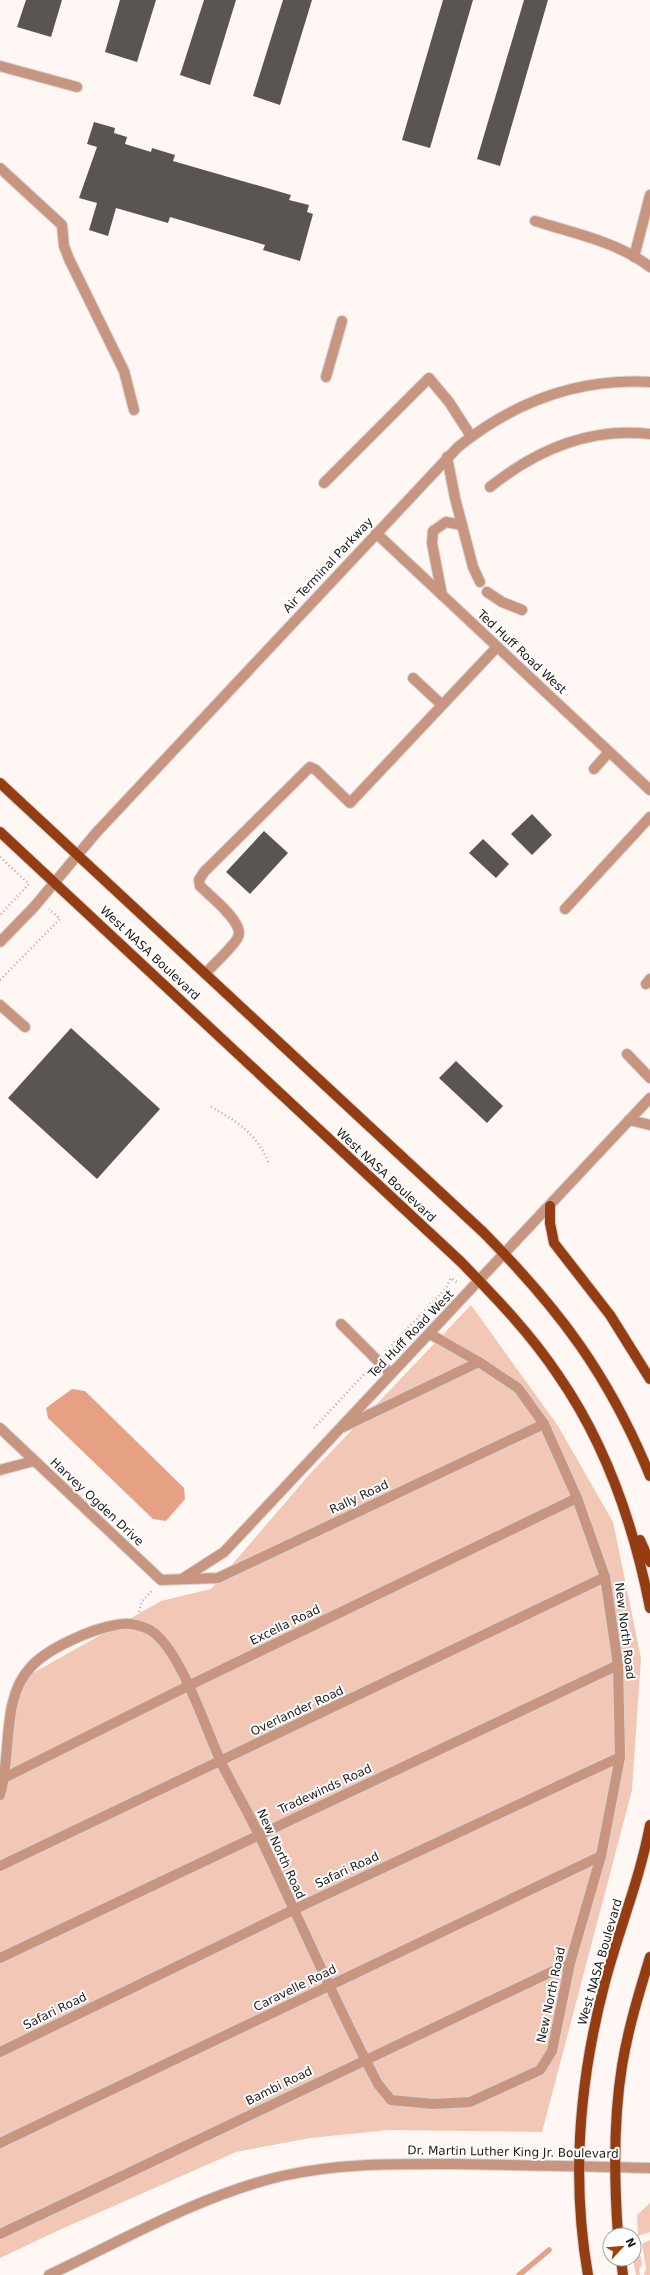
<svg xmlns="http://www.w3.org/2000/svg" width="650" height="2275" viewBox="0 0 650 2275" font-family="'DejaVu Sans',sans-serif">
  <style>
    .green { fill: #f2c7b5 }
    .water { fill: #e6a185 }
    .lines { fill: none; stroke-linecap: round; stroke-linejoin: round }
    .stream { stroke: #e6a185; stroke-width: 5.5 }
    .building { fill: #5a5553 }
    .minor-casing { stroke: #dad4d1; stroke-width: 12 }
    .major-casing { stroke: #dad4d1; stroke-width: 12 }
    .path { stroke: #b2adab; stroke-width: 2.5; stroke-dasharray: 1 3; stroke-linecap: butt }
    .minor { stroke: #c89580; stroke-width: 10 }
    .major { stroke: #953d12; stroke-width: 10 }
    .labels { text-anchor: middle; stroke-width: 4; stroke-linejoin: round; paint-order: stroke }
    .street-label { font-size: 12px; fill: #1d1b1a; stroke: #fff }
  </style>
  <rect width="100%" height="100%" fill="#fef7f4"/>
  <g class="green">
    <polygon points="471,1305 558,1426 613,1522 641,1658 632,1790 542,2132 388,2130 310,2138 236,2152 57,2231 0,2258 0,1766 24,1678 161,1601 211,1589 309,1475"/>
    <polygon points="650,2203 650,2232 638,2236 637,2215"/>
    <polygon points="650,2240 650,2275 644,2275 646,2268 642,2244"/>
    <polygon points="634,2242 636,2251 640,2253 642,2265 639,2269 640,2275 636,2275 633,2259"/>
  </g>
  <polygon class="water" points="72,1389 85,1391 184,1488 185,1499 166,1521 153,1519 48,1418 46,1408"/>
  <g class="lines">
    <polyline class="stream" points="519,2275 549,2250"/>
  </g>
  <g class="building">
    <polygon points="26,0 62,0 51,37 17,27"/>
    <polygon points="120,0 156,0 137,62 105,52"/>
    <polygon points="204,0 236,0 210,85 180,75"/>
    <polygon points="283,0 312,0 280,105 253,96"/>
    <polygon points="443,0 473,0 430,148 402,140"/>
    <polygon points="524,0 548,0 500,166 477,159"/>
    <polygon points="94,122 115,128 114,133 127,137 125,144 151,152 152,148 175,155 173,161 291,195 289,200 309,205 307,212 313,214 300,261 263,250 265,245 170,217 168,223 116,208 108,236 89,230 97,203 79,198 97,147 87,144"/>
    <polygon points="532,814 552,835 532,855 511,834"/>
    <polygon points="264,831 288,853 250,894 226,872"/>
    <polygon points="483,839 509,864 496,878 469,853"/>
    <polygon points="71,1028 160,1109 97,1179 8,1098"/>
    <polygon points="456,1061 503,1106 487,1123 439,1078"/>
  </g>
  <g class="lines">
    <defs>
      <g id="minor">
        <polyline points="0,66 77,87"/>
        <polyline points="0,168 62,225 64,246 69,259 124,371 134,410"/>
        <path d="M 535,221 C 573,233 618,242 650,267"/>
        <polyline points="634,257 650,195"/>
        <polyline points="326,377 342,321"/>
        <polyline points="447,457 455,498 473,567 480,582"/>
        <polyline points="324,483 429,378 449,402 471,436"/>
        <path d="M 490,487 C 536,450 590,427 650,434"/>
        <polyline points="376,533 650,790"/>
        <polyline points="487,592 502,602 522,610"/>
        <polyline points="442,595 432,543 433,531 446,522 462,525"/>
        <polyline points="413,678 442,705"/>
        <polyline points="594,769 609,752"/>
        <polyline points="565,909 650,817"/>
        <path d="M 0,942 L 34,907 L 96,833 L 458,447 C 514,402 578,378 650,382"/>
        <path d="M 205,974 C 212,966 235,945 238,937 C 245,923 210,896 200,886 L 199,880 L 204,872 L 310,767 L 316,770 L 350,803 L 497,647"/>
        <polyline points="646,984 650,979"/>
        <polyline points="0,1005 25,1027"/>
        <polyline points="627,1054 650,1078"/>
        <polyline points="629,1120 650,1125"/>
        <polyline points="341,1324 391,1374"/>
        <polyline points="343,1427 479,1362"/>
        <polyline points="0,1428 161,1580 218,1578 544,1424"/>
        <polyline points="0,1470 34,1461"/>
        <polyline points="182,1579 224,1552 650,1098"/>
        <polyline points="6,1777 188,1686 577,1498"/>
        <path d="M 0,1795 C 12,1756 1,1699 30,1668 C 46,1649 91,1629 116,1625 C 127,1622 140,1625 150,1630 C 181,1649 205,1728 221,1762 C 233,1787 247,1810 259,1835 C 299,1918 335,2003 378,2084 L 391,2100 L 433,2104 L 470,2102 L 540,2070 L 552,2051 L 570,1963 L 601,1856 L 620,1757 L 618,1665 L 605,1577 L 577,1498 L 544,1424 L 518,1388 L 479,1362 L 430,1334"/>
        <polyline points="0,1866 605,1577"/>
        <polyline points="0,1958 618,1665"/>
        <polyline points="0,2052 293,1910 620,1757"/>
        <polyline points="0,2143 601,1856"/>
        <polyline points="0,2234 570,1963"/>
        <path d="M 49,2275 C 123,2240 201,2195 282,2176 C 338,2163 395,2164 453,2164 C 519,2165 584,2166 650,2168"/>
      </g>
      <g id="major">
        <path d="M 0,783 L 483,1232 C 559,1309 609,1375 650,1476"/>
        <path d="M 0,832 L 461,1262 C 496,1298 530,1333 558,1375 C 606,1444 634,1526 650,1608"/>
        <polyline points="550,1206 550,1223 554,1243 610,1315 650,1379"/>
        <polyline points="640,1540 650,1562"/>
        <path d="M 618,2235 C 614,2179 613,2122 622,2066 C 628,2029 639,1993 650,1957"/>
        <polyline points="621,2259 623,2275"/>
        <path d="M 588,2275 C 571,2178 580,2077 605,1982 C 619,1929 640,1879 650,1825"/>
      </g>
    </defs>
    <use href="#minor" class="minor-casing"/>
    <use href="#major" class="major-casing"/>
    <g class="path">
      <polyline points="0,857 29,884 0,915"/>
      <polyline points="0,980 60,919 49,909"/>
      <path d="M 211,1107 C 236,1120 258,1135 268,1162"/>
      <polyline points="386,1351 446,1288 451,1278 458,1283"/>
      <polyline points="314,1428 368,1370"/>
      <polyline points="139,1612 142,1601 152,1591"/>
    </g>
    <use href="#minor" class="minor"/>
    <use href="#major" class="major"/>
  </g>
  <g class="labels">
    <g class="street-label">
      <text transform="translate(328 565) rotate(-47)" y="4">Air Terminal Parkway</text>
      <text transform="translate(522 652) rotate(43)" y="4">Ted Huff Road West</text>
      <text transform="translate(150 953) rotate(43)" y="4">West NASA Boulevard</text>
      <text transform="translate(386 1175) rotate(43)" y="4">West NASA Boulevard</text>
      <text transform="translate(411 1334) rotate(-46)" y="4">Ted Huff Road West</text>
      <text transform="translate(359 1497) rotate(-25)" y="4">Rally Road</text>
      <text transform="translate(97 1502) rotate(43)" y="4">Harvey Ogden Drive</text>
      <text transform="translate(285 1625) rotate(-26)" y="4">Excella Road</text>
      <text transform="translate(625 1631) rotate(83)" y="4">New North Road</text>
      <text transform="translate(297 1711) rotate(-25)" y="4">Overlander Road</text>
      <text transform="translate(325 1789) rotate(-25)" y="4">Tradewinds Road</text>
      <text transform="translate(281 1854) rotate(65)" y="4">New North Road</text>
      <text transform="translate(347 1870) rotate(-25)" y="4">Safari Road</text>
      <text transform="translate(600 1962) rotate(-74)" y="4">West NASA Boulevard</text>
      <text transform="translate(295 1988) rotate(-26)" y="4">Caravelle Road</text>
      <text transform="translate(551 1995) rotate(-78)" y="4">New North Road</text>
      <text transform="translate(55 2011) rotate(-26)" y="4">Safari Road</text>
      <text transform="translate(279 2086) rotate(-26)" y="4">Bambi Road</text>
      <text transform="translate(513 2152) rotate(1)" y="4">Dr. Martin Luther King Jr. Boulevard</text>
    </g>
  </g>
  <g transform="translate(622 2247) rotate(64)"><circle r="19" fill="#ffffff" stroke="#a5a4a3"/>
  <path d="M0-3L7 15L0 10L-7 15Z" fill="#a34008"/>
  <text y="-6" font-size="11" font-weight="bold" text-anchor="middle" fill="#1d1b1a">N</text>
  </g>
</svg>
